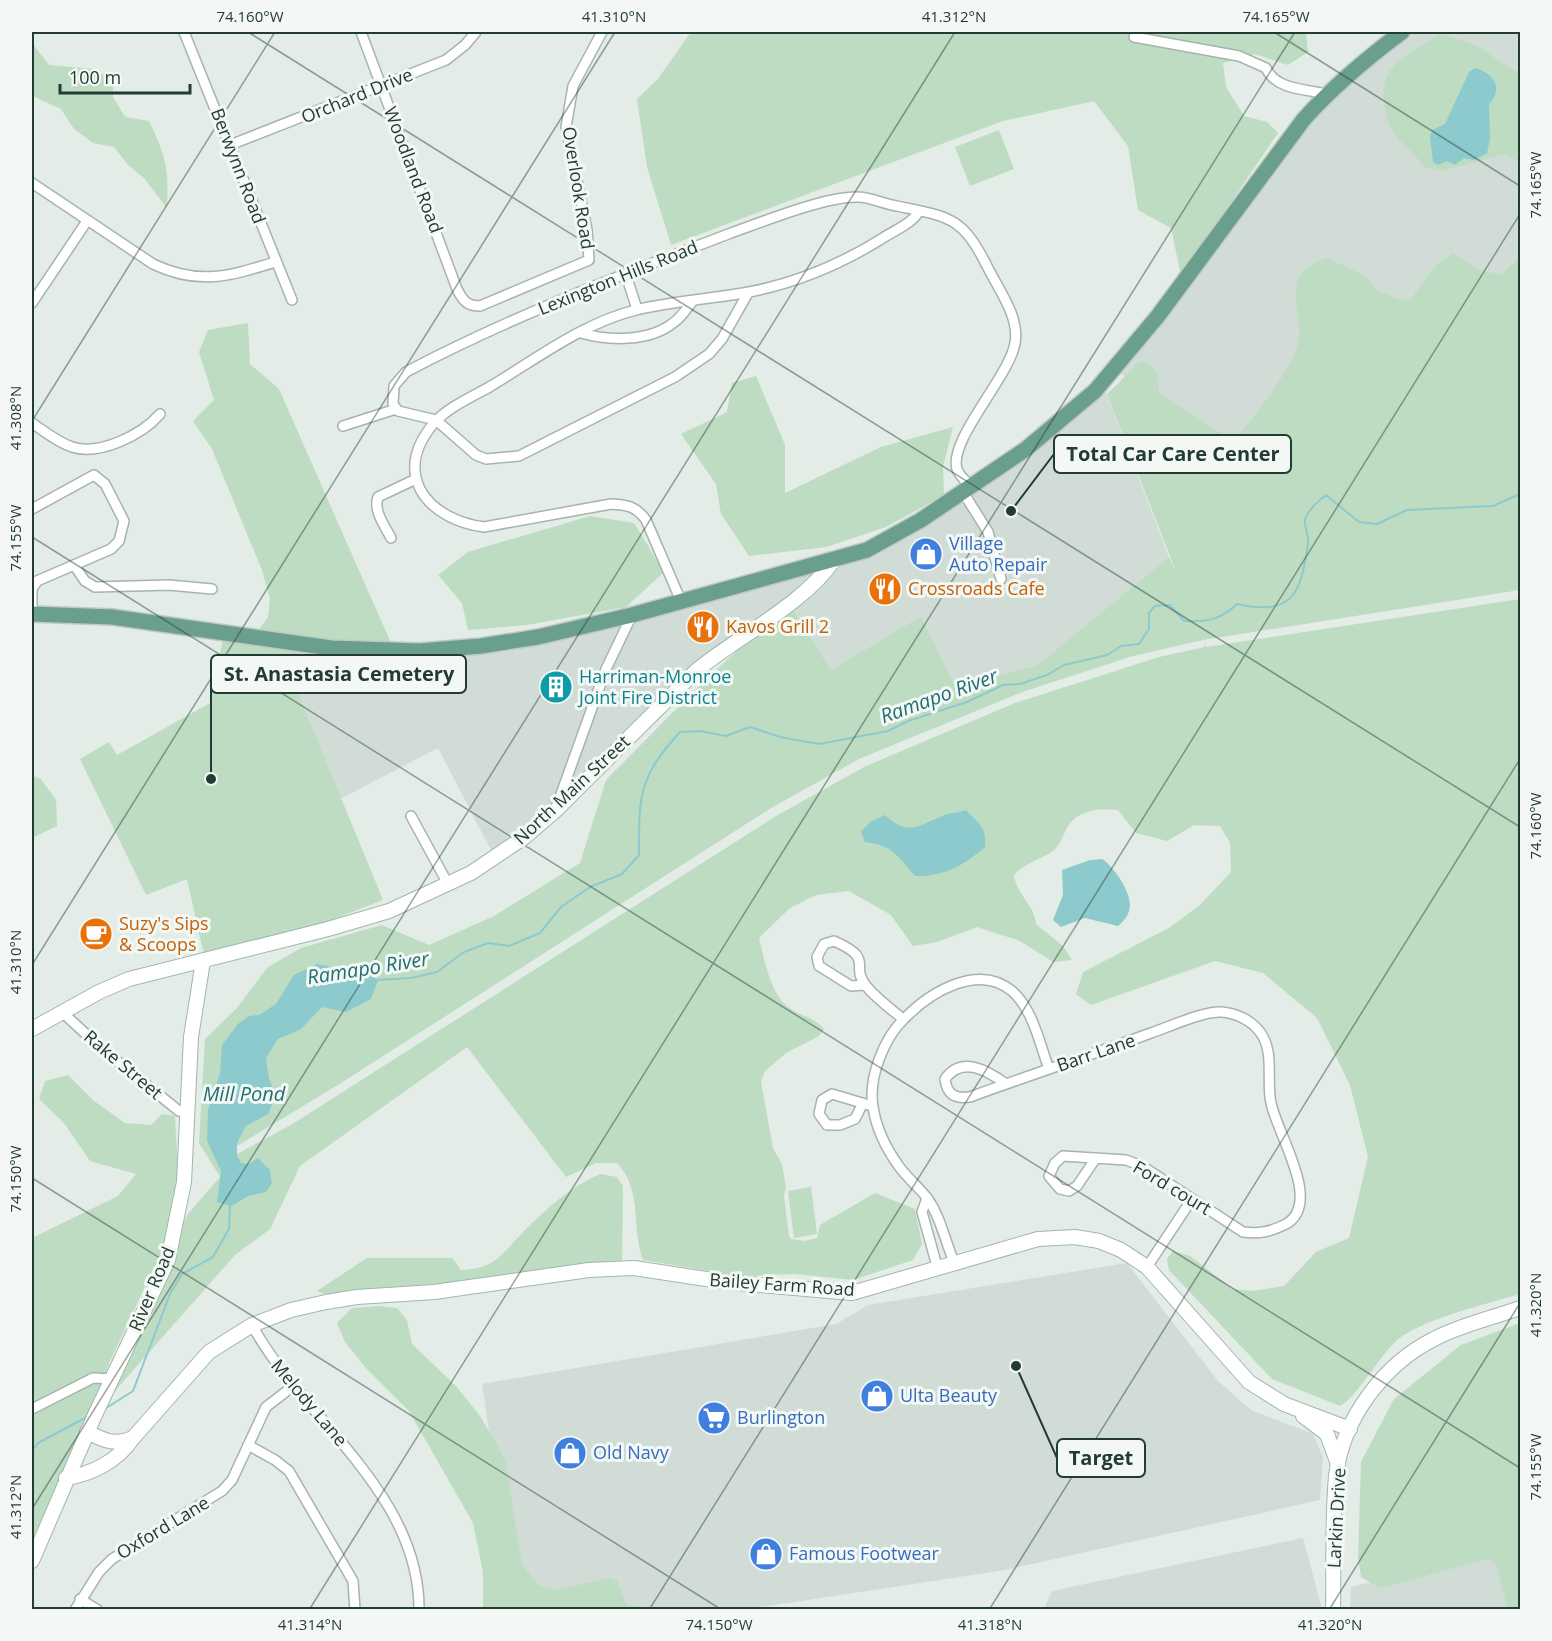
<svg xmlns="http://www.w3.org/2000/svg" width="1552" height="1641" viewBox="0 0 1552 1641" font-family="'Open Sans',sans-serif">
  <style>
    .built { fill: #d1dcd6 }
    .green { fill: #bddcc2; fill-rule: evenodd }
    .water { fill: #8dcace }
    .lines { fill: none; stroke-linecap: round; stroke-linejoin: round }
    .stream { stroke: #8dcace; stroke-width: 2 }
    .street-casing { stroke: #a6b4ad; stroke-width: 12 }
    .secondary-casing { stroke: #a1b7ad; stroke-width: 16 }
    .primary-casing { stroke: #c1c8c6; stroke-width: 18 }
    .street { stroke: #fff; stroke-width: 9 }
    .secondary { stroke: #fff; stroke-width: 14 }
    .primary { stroke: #699f8c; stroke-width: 15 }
    .ticks { fill: none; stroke: #233c33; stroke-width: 1.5; stroke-opacity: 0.45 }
    .labels { text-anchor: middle; stroke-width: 6; stroke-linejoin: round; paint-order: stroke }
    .street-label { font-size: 18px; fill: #233c33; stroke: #f3f8f5 }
    .shop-label { font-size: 18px; fill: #366cbe; stroke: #f3f8f5; text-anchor: start }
    .food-label { font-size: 18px; fill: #c56008; stroke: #f3f8f5; text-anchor: start }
    .culture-label { font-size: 18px; fill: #0d838f; stroke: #f3f8f5; text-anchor: start }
    .water-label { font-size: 20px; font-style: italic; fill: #206f75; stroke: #f3f8f5 }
    .leader { fill: none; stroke: #233c33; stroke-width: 2 }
    .callout-dot { fill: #233c33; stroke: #f3f8f5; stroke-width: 2 }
    .callout { fill: #f3f8f5; stroke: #233c33; stroke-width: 2 }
    .callout-label { font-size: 20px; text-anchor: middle; font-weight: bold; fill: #233c33 }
    .neatline { fill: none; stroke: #233c33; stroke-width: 2 }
    .ticks-label { font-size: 15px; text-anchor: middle; fill: #233c33 }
  </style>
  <rect width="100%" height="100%" fill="#e3ece7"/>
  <g class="built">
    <polygon points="1402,32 1520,32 1520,298 1248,456 1115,370 1304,119"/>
    <polygon points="1104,387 1169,557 1036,666 957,690 921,616 831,670 790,604 720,651 495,858 438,748 340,799 285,661 312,646 481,646 867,550"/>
    <polygon points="1127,1263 1218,1381 1251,1410 1313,1434 1323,1457 1320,1500 1005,1570 748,1609 516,1609 482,1384 836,1324 868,1305"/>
    <polygon points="1303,1538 1322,1609 1044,1609 1052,1591"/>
    <polygon points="1497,1553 1512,1610 1350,1610 1351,1587"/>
  </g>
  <g class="green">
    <polygon points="691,32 1306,32 1308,52 1288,65 1255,54 1223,63 1226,87 1244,116 1267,122 1278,133 1189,264 1180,271 1171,228 1138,210 1128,146 1094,101 1003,121 671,245 647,167 637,99 657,80"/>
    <path d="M 1441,34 L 1475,45 L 1515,71 L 1520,72 L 1520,162 L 1504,154 L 1442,171 L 1424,167 C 1415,153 1400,143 1391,129 C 1387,123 1387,113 1385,106 C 1376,65 1411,52 1441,34 Z"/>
    <path d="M 32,43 L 49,65 L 94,69 L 113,81 L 113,97 L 125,117 L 149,121 C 166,156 169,170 167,208 L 144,178 L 128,165 L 114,147 L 93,143 L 74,129 L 61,109 L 33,96 Z"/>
    <polygon points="999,130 1014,169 970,186 955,147"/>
    <path d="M 1453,253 L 1480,270 L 1501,275 L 1520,257 L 1520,590 L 1203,640 L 1206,647 L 1520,599 L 1520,1294 C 1487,1304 1416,1320 1393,1344 C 1378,1359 1355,1399 1340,1406 L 1272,1379 L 1169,1270 L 1167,1259 L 1173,1251 L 1190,1256 L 1233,1289 L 1252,1291 L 1284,1286 L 1316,1252 L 1349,1238 L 1368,1157 L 1350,1085 L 1317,1018 L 1263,973 L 1215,961 L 1091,1005 L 1076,994 L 1083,972 L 1169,928 L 1200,905 L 1231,872 L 1230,843 L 1220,826 L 1194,825 L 1167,841 L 1136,833 L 1118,810 C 1103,808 1085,809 1073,820 C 1064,828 1063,843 1053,851 C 1040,860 1023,864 1014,875 C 1016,894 1035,906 1036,924 L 1063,946 L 1072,960 L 1053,962 L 1020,941 L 977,927 L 937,942 L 913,946 L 891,915 L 849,891 L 816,895 L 790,908 L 759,938 C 764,958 770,993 788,1007 C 800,1017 810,1014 824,1029 L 819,1036 L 786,1053 L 765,1071 L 761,1082 L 773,1148 L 782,1164 L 786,1187 L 784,1196 L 789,1236 L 791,1239 L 804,1241 L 817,1238 L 820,1225 L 875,1193 L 915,1209 L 922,1244 L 913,1260 L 853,1280 L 795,1274 L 740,1276 L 643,1260 C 631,1228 643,1190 617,1163 L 596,1163 L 566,1177 L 467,1047 L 300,1166 L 270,1229 L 235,1255 L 114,1392 L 187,1215 L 220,1177 L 199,1143 L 205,1039 L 236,1009 L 268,967 L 301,948 L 382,925 L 429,945 L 494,916 L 580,863 L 606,780 L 703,682 L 789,603 L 831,670 L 921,616 L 957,690 L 979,681 L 1036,666 L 1169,557 L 1177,574 L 1107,394 C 1119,384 1128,371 1140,361 L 1146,362 L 1157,372 L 1159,393 L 1233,441 C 1253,420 1293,368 1299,340 C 1302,322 1292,301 1297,284 C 1300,269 1314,262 1327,258 L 1366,276 L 1375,289 L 1397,299 L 1411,300 C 1423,281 1434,265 1453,253 ZM 1203,640 L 1205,647 L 1159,657 L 1015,703 L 866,766 L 776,816 L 291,1125 L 237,1154 L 237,1146 L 341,1083 L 771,808 L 859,759 L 1025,691 L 1133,656 Z"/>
    <polygon points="248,323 250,364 279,389 391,643 343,643 257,632 268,617 270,599 262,570 212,449 193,421 214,400 199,352 208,330"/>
    <polygon points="756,376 785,445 785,493 881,447 953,427 943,467 944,495 886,527 826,547 749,556 721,514 716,484 681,434 727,412 732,383"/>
    <polygon points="590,516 634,523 664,572 626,607 527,625 468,630 462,603 438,575 468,552"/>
    <polygon points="224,634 312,646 285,662 383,900 318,925 204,955 187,879 146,895 80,759 109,742 117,755 210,703"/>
    <polygon points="32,776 41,779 56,800 57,826 32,838"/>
    <polygon points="68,1075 94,1101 125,1123 151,1125 162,1114 175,1116 178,1174 164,1259 152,1272 110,1361 98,1395 32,1540 32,1238 118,1196 136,1174 90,1161 64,1123 39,1099 45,1081"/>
    <path d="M 600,1174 L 617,1177 L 623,1186 L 622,1265 L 327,1295 L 317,1291 L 367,1258 L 452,1258 L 461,1270 C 497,1269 503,1252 525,1230 C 547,1208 572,1186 600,1174 Z"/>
    <polygon points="811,1187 817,1234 794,1238 788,1191"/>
    <polygon points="380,1306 397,1308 407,1320 412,1344 456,1386 480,1416 505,1459 522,1565 539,1585 557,1590 609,1578 617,1581 627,1605 662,1609 483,1609 483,1572 473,1523 409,1411 366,1368 345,1342 337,1323 352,1308"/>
    <polygon points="1520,1323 1520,1609 1508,1609 1496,1565 1488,1559 1380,1588 1361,1577 1358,1557 1361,1462 1394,1399 1461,1345"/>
  </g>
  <g class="water">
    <path d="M 1476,68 C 1494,74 1504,89 1489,104 L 1490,139 L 1487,153 L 1474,160 L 1464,158 L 1455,165 L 1447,161 L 1438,165 L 1433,162 L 1430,137 L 1432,130 L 1445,124 L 1469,72 Z"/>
    <path d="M 966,810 C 979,824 987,827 985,847 C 965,865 943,877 915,876 C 898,857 893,845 865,842 L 861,832 L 870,822 L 885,815 C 909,837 917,826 942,816 C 949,813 958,813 966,810 Z"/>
    <path d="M 1102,859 C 1113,866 1130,890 1130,905 C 1130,914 1124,921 1118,926 L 1085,918 L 1061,927 L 1053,920 L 1063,895 L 1062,870 L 1090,860 Z"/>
    <polygon points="317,964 367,974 378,980 371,999 346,1012 322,1007 301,1029 278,1039 266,1058 269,1079 276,1095 268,1114 246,1126 237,1143 237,1155 241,1163 249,1164 258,1158 270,1170 272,1183 266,1192 248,1196 232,1206 217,1202 221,1171 207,1141 208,1110 220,1073 222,1045 238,1024 249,1016 259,1015 276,1004 294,975"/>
  </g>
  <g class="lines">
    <g class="stream">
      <path d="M 375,980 L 411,978 L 437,972 L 464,952 L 488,943 L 509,946 L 540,933 L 561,907 L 590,887 L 622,874 L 639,855 C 639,796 638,778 680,732 L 700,731 L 726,736 L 750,727 L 780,737 L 819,744 L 888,731 L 908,721 L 967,702 L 1003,685 L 1020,684 L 1047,675 L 1064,665 L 1107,655 L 1121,646 L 1139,644 L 1149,629 L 1149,613 L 1155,606 L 1170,605 L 1184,621 C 1207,622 1220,620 1237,604 C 1293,616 1301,594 1308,543 C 1309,535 1304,527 1305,520 C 1308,509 1318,501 1326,495 L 1359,522 L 1377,524 L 1407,510 L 1493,506 L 1520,494"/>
      <polyline points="103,1410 133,1391 170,1294 182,1274 213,1257 229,1229 230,1205"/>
      <polyline points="32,1451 38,1443 87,1417"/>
    </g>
    <defs>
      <g id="street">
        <polyline points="184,32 292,300"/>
        <path d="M 361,32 L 457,289 C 463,301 467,306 480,306 L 589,260 L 587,230 L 566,127 L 573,86 L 602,32"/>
        <path d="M 1134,37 L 1239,56 L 1266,68 C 1276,90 1305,89 1327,94"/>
        <polyline points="230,145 446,60 465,45 476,32"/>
        <path d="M 32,183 L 153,264 C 199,286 230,276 275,262"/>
        <polyline points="626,275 637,309"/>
        <path d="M 748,293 L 722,339 L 709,354 L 675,377 L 519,456 L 486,459 L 476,455 L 436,420 L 398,411 L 393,404 L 394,386 L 406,372 C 510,317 621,275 731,233 C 762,222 826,196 858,197 C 870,197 884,204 897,206 C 950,217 962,216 988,268 C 999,290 1020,318 1015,343 C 1010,376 948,440 957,469 C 959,476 966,481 971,486"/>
        <polyline points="32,303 87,221"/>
        <path d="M 581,333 C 609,341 649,342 673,323 C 681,318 686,309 692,302"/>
        <path d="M 32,423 C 44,431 57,442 72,447 C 99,456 142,435 160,414"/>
        <polyline points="343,426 396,409"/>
        <polyline points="963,492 988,532 1001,579"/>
        <polyline points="32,509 94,475 105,484 124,521 119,541 111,549 37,581 32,589 32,614"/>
        <path d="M 391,538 C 385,526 373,511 378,497 L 416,479"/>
        <polyline points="74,565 85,581 95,587 169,585 212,589"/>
        <path d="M 681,601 L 646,520 C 636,506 627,505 611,504 L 484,527 C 460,524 432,512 420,489 C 408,464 418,442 434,423 C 448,407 474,396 491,386 C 536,359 585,322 636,310 C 673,301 712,299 749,292 C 796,283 843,263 883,238 C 895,230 913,223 919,211"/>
        <polyline points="556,808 606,669 632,615"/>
        <polyline points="411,816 448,884"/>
        <path d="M 865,985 L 851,986 L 819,966 L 817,957 L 824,944 L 834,941 C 877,960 848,965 867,987 C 877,999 891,1009 903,1019"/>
        <polyline points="62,1012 101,1048 179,1111 187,1112"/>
        <path d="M 1006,1084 C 988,1071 962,1055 945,1079 C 947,1095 955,1099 970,1097 C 1030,1075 1091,1055 1151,1033 C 1169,1027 1203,1011 1221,1012 C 1236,1013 1251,1020 1260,1032 C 1275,1052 1266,1081 1271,1103 C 1277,1134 1323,1203 1286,1224 C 1270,1232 1260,1234 1243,1232 L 1142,1166 L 1126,1160 L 1063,1156 L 1055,1163 L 1049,1176 L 1060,1189 L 1069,1191 L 1077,1186 L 1096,1158"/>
        <polyline points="863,1103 855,1119 840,1125 827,1125 819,1114 822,1100 832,1094 872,1106"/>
        <polyline points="927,1198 922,1212 937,1266"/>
        <path d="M 954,1262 C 945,1241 941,1218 928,1199 C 919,1187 906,1177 898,1165 C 886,1148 876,1127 873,1107 C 868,1078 884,1038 904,1019 C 930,992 978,963 1012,991 C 1033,1009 1040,1045 1049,1069"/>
        <polyline points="1147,1267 1192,1199"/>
        <path d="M 252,1325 C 303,1419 420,1493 419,1610"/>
        <polyline points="32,1409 93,1378 112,1379"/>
        <polyline points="248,1445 275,1460 289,1471 353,1581 355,1610"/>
        <polyline points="80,1599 98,1610"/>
        <polyline points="75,1610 99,1572 112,1559 222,1491 232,1480 266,1407 292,1387"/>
      </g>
      <g id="secondary">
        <path d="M 32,1029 L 99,992 L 129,979 L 328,929 L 389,911 L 471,873 L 526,836 L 555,811 L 696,671 C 737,637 805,603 833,561"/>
        <polyline points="1303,1416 1327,1434 1338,1464"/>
        <path d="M 87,1432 C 103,1440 115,1446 133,1438 L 209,1352 L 252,1325 L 291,1310 L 326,1302 L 357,1297 L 434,1292 L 589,1270 L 634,1268 L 726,1282 L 852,1293 L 1038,1239 L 1075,1237 L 1099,1241 L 1121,1250 L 1147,1267 L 1249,1382 L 1284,1404 L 1350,1429"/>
        <path d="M 66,1478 C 92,1474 118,1461 133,1438"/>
        <polyline points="32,1561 94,1417 168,1260 184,1182 191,1037 203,961"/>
        <path d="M 1333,1610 C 1334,1565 1332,1520 1336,1476 C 1342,1419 1384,1364 1434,1339 C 1460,1325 1492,1318 1520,1308"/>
      </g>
      <path id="primary" d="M 32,614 L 112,617 L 331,648 L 420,651 L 481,646 L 538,637 L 632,615 L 867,550 L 921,520 L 1026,449 L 1095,391 L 1158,316 L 1304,119 C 1334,86 1367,58 1402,32"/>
    </defs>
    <use href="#street" class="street-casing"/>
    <use href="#secondary" class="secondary-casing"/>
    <use href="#primary" class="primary-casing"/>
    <use href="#street" class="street"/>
    <use href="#secondary" class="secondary"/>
    <use href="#primary" class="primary"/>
  </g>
  <path class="ticks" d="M 248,32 L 1520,827M 1274,32 L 1520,186M 32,421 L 275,32M 32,537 L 1520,1468M 32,965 L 615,32M 32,1178 L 722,1610M 32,1509 L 955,32M 309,1610 L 1295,32M 649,1610 L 1520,214M 989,1610 L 1520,759M 1329,1610 L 1520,1303"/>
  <defs>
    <symbol id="shop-disc" viewBox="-11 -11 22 22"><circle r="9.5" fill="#3f7fe0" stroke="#f3f8f5"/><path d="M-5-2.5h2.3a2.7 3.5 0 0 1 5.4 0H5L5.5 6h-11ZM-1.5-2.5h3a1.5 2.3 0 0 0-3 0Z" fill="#fff"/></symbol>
    <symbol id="restaurant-disc" viewBox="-11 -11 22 22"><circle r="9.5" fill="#e8710a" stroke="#f3f8f5"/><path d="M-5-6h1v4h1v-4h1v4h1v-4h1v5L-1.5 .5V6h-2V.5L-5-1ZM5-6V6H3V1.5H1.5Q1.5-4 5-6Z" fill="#fff"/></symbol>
    <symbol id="building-disc" viewBox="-11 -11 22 22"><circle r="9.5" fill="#0f9aa8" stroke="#f3f8f5"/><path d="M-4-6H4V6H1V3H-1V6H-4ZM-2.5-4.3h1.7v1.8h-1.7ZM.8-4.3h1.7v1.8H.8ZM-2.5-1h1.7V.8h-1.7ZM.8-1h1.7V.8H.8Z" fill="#fff"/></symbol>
    <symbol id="cafe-disc" viewBox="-11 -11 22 22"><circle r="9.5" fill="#e8710a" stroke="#f3f8f5"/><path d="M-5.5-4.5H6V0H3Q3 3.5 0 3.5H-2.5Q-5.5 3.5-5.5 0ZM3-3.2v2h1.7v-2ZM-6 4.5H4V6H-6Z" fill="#fff"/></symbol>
    <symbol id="supermarket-disc" viewBox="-11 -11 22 22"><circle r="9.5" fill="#3f7fe0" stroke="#f3f8f5"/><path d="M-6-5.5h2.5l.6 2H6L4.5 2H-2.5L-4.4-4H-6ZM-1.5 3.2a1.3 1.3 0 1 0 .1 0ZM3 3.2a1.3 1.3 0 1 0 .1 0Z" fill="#fff"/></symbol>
  </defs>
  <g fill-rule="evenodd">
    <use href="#shop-disc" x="907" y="535" width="38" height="38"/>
    <use href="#restaurant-disc" x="866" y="570" width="38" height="38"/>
    <use href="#restaurant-disc" x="684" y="608" width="38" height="38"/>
    <use href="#building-disc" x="537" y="668" width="38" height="38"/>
    <use href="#cafe-disc" x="77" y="915" width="38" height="38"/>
    <use href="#shop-disc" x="858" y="1377" width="38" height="38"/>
    <use href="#supermarket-disc" x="695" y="1399" width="38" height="38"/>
    <use href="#shop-disc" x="551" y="1434" width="38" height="38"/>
    <use href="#shop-disc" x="747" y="1535" width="38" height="38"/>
  </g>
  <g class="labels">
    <g class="street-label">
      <text transform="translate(357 96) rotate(-22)" y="6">Orchard Drive</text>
      <text transform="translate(238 166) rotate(69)" y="6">Berwynn Road</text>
      <text transform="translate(413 170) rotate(69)" y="6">Woodland Road</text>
      <text transform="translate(578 188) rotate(81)" y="6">Overlook Road</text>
      <text transform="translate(618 278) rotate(-22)" y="6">Lexington Hills Road</text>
      <text transform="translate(572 790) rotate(-43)" y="6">North Main Street</text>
      <text transform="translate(1096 1053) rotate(-19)" y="6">Barr Lane</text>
      <text transform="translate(123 1065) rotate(40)" y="6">Rake Street</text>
      <text transform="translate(1172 1188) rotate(31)" y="6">Ford court</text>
      <text transform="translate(782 1285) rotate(4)" y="6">Bailey Farm Road</text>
      <text transform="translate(152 1289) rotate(-67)" y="6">River Road</text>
      <text transform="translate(309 1403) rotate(50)" y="6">Melody Lane</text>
      <text transform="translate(1337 1518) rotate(-87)" y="6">Larkin Drive</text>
      <text transform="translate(163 1528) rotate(-31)" y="6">Oxford Lane</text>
    </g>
    <g class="shop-label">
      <text x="949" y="550">Village<tspan x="949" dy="21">Auto Repair</tspan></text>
      <text x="900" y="1402">Ulta Beauty</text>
      <text x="737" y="1424">Burlington</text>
      <text x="593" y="1459">Old Navy</text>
      <text x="789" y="1560">Famous Footwear</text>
    </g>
    <g class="food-label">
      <text x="908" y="595">Crossroads Cafe</text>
      <text x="726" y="633">Kavos Grill 2</text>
      <text x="119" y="930">Suzy's Sips<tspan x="119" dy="21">&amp; Scoops</tspan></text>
    </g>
    <g class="culture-label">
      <text x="579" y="683">Harriman-Monroe<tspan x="579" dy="21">Joint Fire District</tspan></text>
    </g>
    <g class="water-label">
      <text transform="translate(939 696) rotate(-20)" y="7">Ramapo River</text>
      <text transform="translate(368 968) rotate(-9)" y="7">Ramapo River</text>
      <text x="244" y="1101">Mill Pond</text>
    </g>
  </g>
  <path class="leader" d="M1011 511L1054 454M211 779L211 674M1016 1366L1057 1458"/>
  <g class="callout-dot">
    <circle cx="1011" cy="511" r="6"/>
    <circle cx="211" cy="779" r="6"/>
    <circle cx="1016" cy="1366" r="6"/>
  </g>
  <g class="callout">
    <rect x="1054" y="435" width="237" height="38" rx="6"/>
    <rect x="211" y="655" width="255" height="38" rx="6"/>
    <rect x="1057" y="1439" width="88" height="38" rx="6"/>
  </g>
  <g class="callout-label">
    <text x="1173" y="461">Total Car Care Center</text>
    <text x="339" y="681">St. Anastasia Cemetery</text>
    <text x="1101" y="1465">Target</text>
  </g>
  <rect width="1552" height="1641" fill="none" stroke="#f3f8f5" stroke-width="66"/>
  <path d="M60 84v9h130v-9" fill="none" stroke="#233c33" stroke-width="3"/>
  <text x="69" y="84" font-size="18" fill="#233c33" stroke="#f3f8f5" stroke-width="4.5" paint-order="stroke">100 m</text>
  <rect x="33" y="33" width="1486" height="1575" class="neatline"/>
  <g class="ticks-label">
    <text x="250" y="22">74.160°W</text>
    <text x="614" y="22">41.310°N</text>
    <text x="954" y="22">41.312°N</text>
    <text x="1276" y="22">74.165°W</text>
    <text transform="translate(1536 185) rotate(-90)" y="5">74.165°W</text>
    <text transform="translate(16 418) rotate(-90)" y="5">41.308°N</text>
    <text transform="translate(16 538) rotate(-90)" y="5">74.155°W</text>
    <text transform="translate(1536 826) rotate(-90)" y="5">74.160°W</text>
    <text transform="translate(16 962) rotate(-90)" y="5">41.310°N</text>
    <text transform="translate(16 1179) rotate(-90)" y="5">74.150°W</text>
    <text transform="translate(1536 1305) rotate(-90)" y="5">41.320°N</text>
    <text transform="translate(1536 1467) rotate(-90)" y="5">74.155°W</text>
    <text transform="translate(16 1507) rotate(-90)" y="5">41.312°N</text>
    <text x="310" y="1630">41.314°N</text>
    <text x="719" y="1630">74.150°W</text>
    <text x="990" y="1630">41.318°N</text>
    <text x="1330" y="1630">41.320°N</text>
  </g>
</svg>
